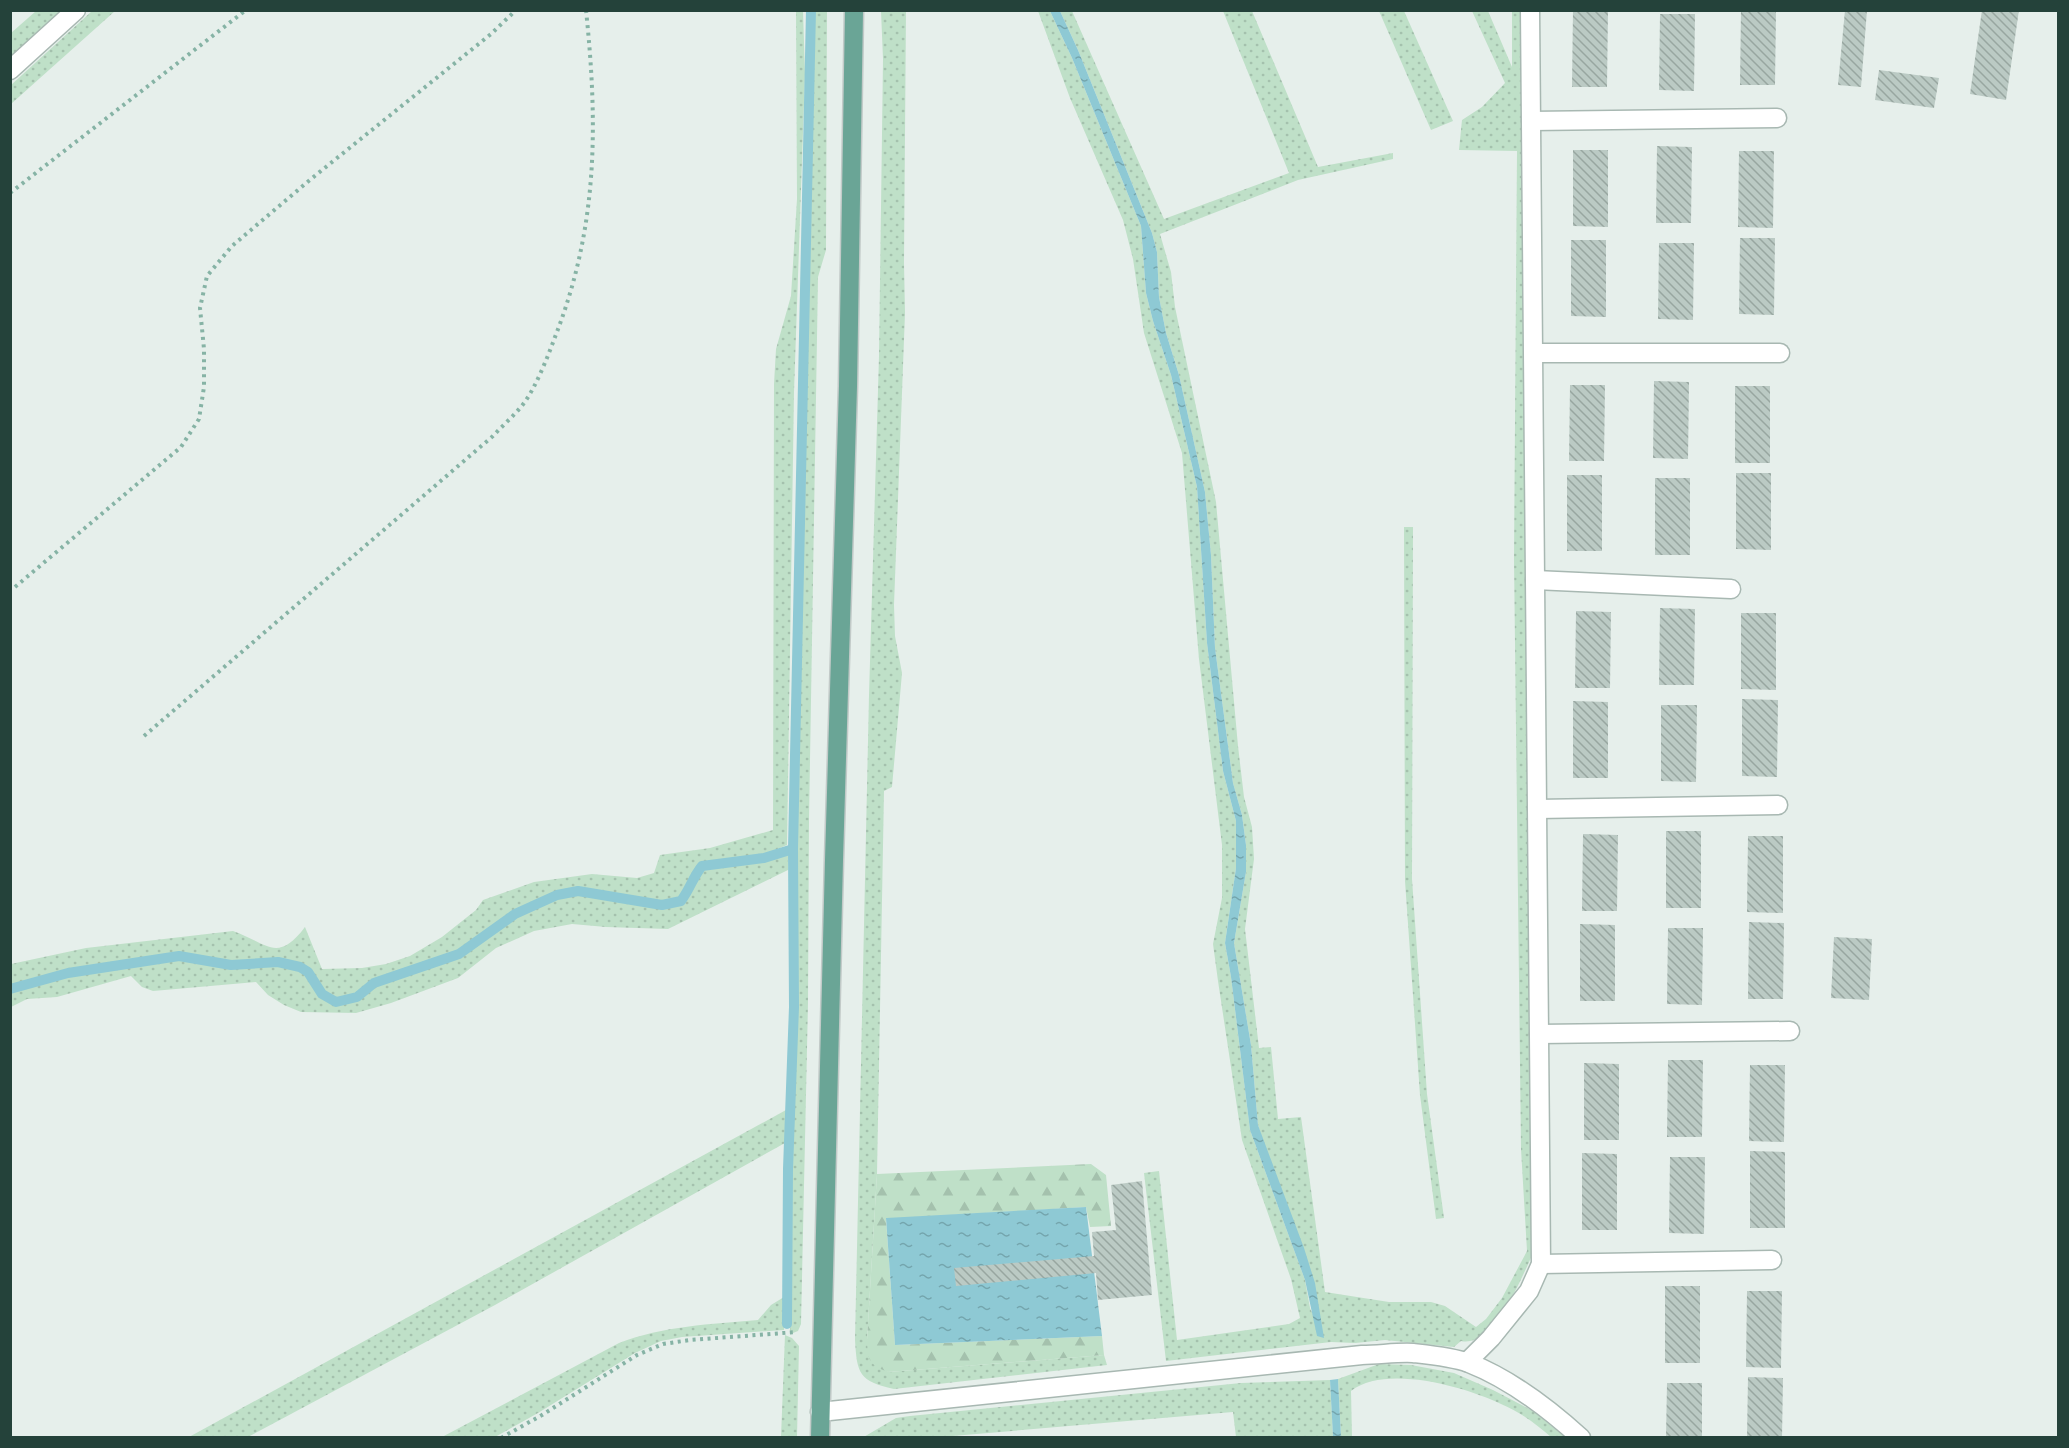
<svg xmlns="http://www.w3.org/2000/svg" width="2069" height="1448" viewBox="0 0 2069 1448" font-family="'IBM Plex Sans',sans-serif">
  <style>
    .grass { fill: url(#grass-dots) }
    .forest { fill: url(#forest-firs) }
    .water { fill: url(#water-ripples) }
    .lines { fill: none; stroke-linecap: round; stroke-linejoin: round }
    .stream { stroke: #8ec9d4; stroke-width: 10 }
    .building { fill: url(#building-back-hatch) }
    .minor-casing { stroke: #a8b8b2; stroke-width: 21 }
    .major-casing { stroke: #c2cac8; stroke-width: 21 }
    .path { stroke: #86b3a5; stroke-width: 4; stroke-dasharray: 3 4.5; stroke-linecap: butt }
    .minor { stroke: #fff; stroke-width: 18 }
    .major { stroke: #6aa596; stroke-width: 18 }
  </style>
  <defs>
    <pattern id="grass-dots" width="8" height="8" patternUnits="userSpaceOnUse" patternTransform="scale(1.5)"><rect width="8" height="8" fill="#bfe0c8"/><path d="M2 2h.1M6 6h.1" fill="none" stroke="#a4c1ad" stroke-width="1.8" stroke-linecap="round"/></pattern>
    <pattern id="forest-firs" width="22" height="20" patternUnits="userSpaceOnUse" patternTransform="scale(1.5)"><rect width="22" height="20" fill="#bfe0c8"/><path d="M5 1l3.5 6h-7zM16 11l3.5 6h-7z" fill="#a4c1ad"/></pattern>
    <pattern id="water-ripples" width="26" height="14" patternUnits="userSpaceOnUse" patternTransform="scale(1.5)"><rect width="26" height="14" fill="#8ec9d4"/><path d="M2 4q2-2 4 0t4 0M15 11q2-2 4 0t4 0" fill="none" stroke="#74a5ad"/></pattern>
    <pattern id="building-back-hatch" width="6" height="6" patternUnits="userSpaceOnUse" patternTransform="scale(1.5)"><rect width="6" height="6" fill="#bbcac4"/><path d="M-1 5l2 2M0 0l6 6M5-1l2 2" fill="none" stroke="#98a6a0"/></pattern>
  </defs>
  <rect width="100%" height="100%" fill="#e6efeb"/>
  <g class="grass">
    <polygon points="827,10 826,250 818,277 809,821 808,1003 801,1324 798,1331 793,1333 790,1331 791,1180 797,1008 795,846 815,11"/>
    <path d="M 906,10 L 904,263 L 905,313 L 894,605 L 895,636 L 902,673 L 892,787 L 884,791 L 877,1174 L 867,1340 L 888,1372 L 1104,1355 L 1107,1365 L 894,1389 C 859,1381 857,1374 855,1340 L 869,695 L 879,356 L 883,59 L 881,11 Z"/>
    <polygon points="36,11 61,11 11,57 11,33"/>
    <polygon points="92,11 115,11 11,104 11,85"/>
    <path d="M 796,11 L 803,11 L 805,74 L 794,392 L 787,845 L 763,855 L 701,864 L 691,875 L 687,888 L 680,898 L 662,903 L 578,889 L 556,892 L 514,912 L 458,952 L 373,980 L 355,995 L 336,1000 L 324,992 L 310,970 L 301,965 L 278,960 L 231,962 L 179,954 L 68,971 L 11,986 L 11,964 L 86,948 L 233,931 C 267,943 277,964 305,927 L 322,969 L 362,968 L 386,964 L 410,956 L 442,937 L 476,910 L 483,900 L 534,882 L 592,874 L 637,878 L 654,873 L 660,855 L 710,848 L 773,830 L 774,384 L 776,349 L 791,296 L 797,199 Z"/>
    <path d="M 1038,11 L 1050,11 L 1072,58 L 1141,226 L 1146,293 L 1153,321 L 1171,375 L 1197,487 L 1207,643 L 1223,771 L 1236,821 L 1236,868 L 1225,943 L 1231,977 L 1250,1130 L 1305,1280 L 1310,1308 L 1323,1337 L 1318,1313 L 1258,1125 L 1251,1045 L 1234,943 L 1246,872 L 1246,845 L 1242,815 L 1233,783 L 1215,648 L 1211,555 L 1205,492 L 1179,375 L 1166,333 L 1159,297 L 1157,252 L 1152,233 L 1078,50 L 1060,11 L 1072,11 L 1164,219 L 1289,173 L 1223,11 L 1252,11 L 1318,167 L 1393,153 L 1393,159 L 1298,180 L 1160,234 L 1171,272 L 1175,307 L 1216,502 L 1238,746 L 1244,797 L 1252,827 L 1254,859 L 1245,929 L 1259,1048 L 1271,1047 L 1278,1119 L 1301,1117 L 1325,1292 L 1389,1302 L 1431,1302 L 1445,1306 L 1476,1327 L 1486,1319 L 1502,1298 L 1527,1251 L 1521,1149 L 1514,559 L 1517,151 L 1459,150 L 1462,120 L 1482,107 L 1505,83 L 1472,11 L 1488,11 L 1512,67 L 1512,11 L 1521,11 L 1534,1251 C 1523,1275 1493,1349 1461,1341 L 1454,1347 L 1385,1340 L 1355,1343 L 1331,1342 L 1166,1361 L 1144,1173 L 1159,1171 L 1177,1340 L 1289,1324 L 1300,1318 L 1291,1279 L 1242,1140 L 1218,981 L 1213,944 L 1222,898 L 1222,845 L 1199,659 L 1182,453 L 1144,333 L 1133,259 L 1123,220 L 1070,98 Z"/>
    <polygon points="1379,11 1404,11 1453,121 1431,130"/>
    <polygon points="1404,527 1413,527 1412,879 1427,1094 1444,1218 1436,1219 1420,1095 1405,881"/>
    <path d="M 788,852 L 788,870 L 668,929 L 606,927 L 572,924 L 534,931 L 496,948 L 458,978 L 391,1003 L 356,1013 L 301,1012 L 284,1005 L 268,995 L 256,982 L 153,991 L 142,987 L 131,976 L 57,997 L 27,999 L 11,1007 L 11,991 L 69,976 L 180,959 L 230,967 L 278,965 L 300,969 L 306,974 L 320,997 L 336,1005 L 358,1000 L 375,985 L 393,978 L 415,973 L 461,957 L 516,917 L 558,897 L 579,894 L 597,896 L 662,908 L 683,903 C 691,892 695,879 704,869 L 765,860 Z"/>
    <polygon points="786,1110 785,1143 495,1305 248,1437 189,1437"/>
    <path d="M 784,1297 L 784,1330 L 682,1337 L 661,1341 L 635,1353 L 538,1413 L 495,1437 L 442,1437 L 619,1343 C 663,1326 711,1324 758,1320 L 771,1305 Z"/>
    <polygon points="785,1335 792,1338 799,1346 797,1437 781,1437"/>
    <path d="M 1379,1364 L 1411,1365 L 1454,1373 L 1493,1390 L 1533,1411 L 1565,1437 L 1551,1437 C 1536,1424 1520,1412 1501,1404 C 1465,1387 1386,1364 1351,1391 L 1352,1437 L 1341,1437 L 1338,1379 Z"/>
    <polygon points="1330,1380 1333,1437 1236,1437 1233,1412 941,1437 862,1438 896,1418 910,1416 1241,1383"/>
  </g>
  <path class="forest" d="M 1091,1164 L 1106,1175 L 1111,1226 L 1090,1227 L 1086,1207 L 886,1219 L 895,1345 L 1102,1336 L 1104,1355 L 888,1372 C 868,1364 868,1360 867,1340 L 877,1174 Z"/>
  <g class="water">
    <polygon points="1050,11 1060,11 1078,50 1152,233 1157,252 1159,297 1166,333 1179,375 1205,492 1211,555 1215,648 1233,783 1242,815 1246,845 1246,872 1234,943 1251,1045 1258,1125 1304,1248 1315,1283 1324,1338 1317,1336 1305,1280 1250,1130 1231,977 1225,943 1236,868 1236,821 1223,771 1207,643 1197,487 1171,375 1153,321 1146,293 1141,226 1072,58"/>
    <polygon points="1086,1207 1102,1336 895,1345 886,1218"/>
    <polygon points="1338,1379 1341,1437 1333,1437 1330,1380"/>
  </g>
  <g class="lines">
    <g class="stream">
      <path d="M 10,989 L 68,973 L 179,956 L 231,965 L 278,962 L 300,967 L 308,972 L 322,994 L 336,1002 L 357,997 L 374,983 L 459,954 L 515,914 L 557,895 L 578,891 L 662,905 L 681,901 C 690,889 693,877 702,866 L 764,858 L 793,849"/>
      <polyline points="787,1324 788,1169 794,1007 793,849 811,10"/>
    </g>
  </g>
  <g class="building">
    <polygon points="1573,10 1608,10 1607,87 1572,87"/>
    <polygon points="1741,10 1776,10 1775,85 1740,85"/>
    <polygon points="1845,10 1867,10 1861,87 1838,85"/>
    <polygon points="1982,10 2019,10 2006,100 1970,94"/>
    <polygon points="1660,14 1695,14 1694,91 1659,90"/>
    <polygon points="1879,70 1939,78 1934,108 1875,100"/>
    <polygon points="1657,146 1692,147 1691,223 1656,223"/>
    <polygon points="1573,150 1608,150 1608,227 1573,226"/>
    <polygon points="1739,151 1774,151 1773,228 1738,227"/>
    <polygon points="1740,238 1775,238 1774,315 1739,314"/>
    <polygon points="1571,240 1606,240 1606,317 1571,316"/>
    <polygon points="1659,243 1694,243 1693,320 1658,319"/>
    <polygon points="1654,381 1689,382 1688,459 1653,458"/>
    <polygon points="1570,385 1605,385 1604,461 1569,461"/>
    <rect x="1735" y="386" width="35" height="77"/>
    <polygon points="1736,473 1771,473 1771,550 1736,549"/>
    <rect x="1567" y="475" width="35" height="76"/>
    <rect x="1655" y="478" width="35" height="77"/>
    <polygon points="1660,608 1695,609 1694,685 1659,685"/>
    <polygon points="1576,611 1611,612 1610,688 1575,688"/>
    <polygon points="1741,613 1776,613 1776,690 1741,689"/>
    <polygon points="1742,699 1778,700 1777,777 1742,776"/>
    <polygon points="1573,701 1608,702 1608,778 1573,778"/>
    <polygon points="1661,705 1697,705 1696,782 1661,781"/>
    <rect x="1666" y="831" width="35" height="77"/>
    <polygon points="1583,834 1618,835 1617,911 1582,911"/>
    <polygon points="1748,836 1783,836 1783,913 1747,912"/>
    <polygon points="1749,922 1784,923 1783,999 1748,999"/>
    <polygon points="1580,924 1615,925 1615,1001 1580,1001"/>
    <polygon points="1668,928 1703,928 1702,1005 1667,1004"/>
    <polygon points="1834,937 1872,939 1869,1000 1831,998"/>
    <polygon points="1668,1060 1703,1060 1702,1137 1667,1137"/>
    <polygon points="1584,1063 1619,1064 1619,1140 1584,1140"/>
    <polygon points="1750,1065 1785,1065 1784,1142 1749,1141"/>
    <polygon points="1750,1151 1785,1152 1785,1228 1750,1228"/>
    <polygon points="1582,1153 1617,1154 1617,1230 1582,1230"/>
    <polygon points="1670,1157 1705,1157 1704,1234 1669,1233"/>
    <polygon points="1142,1181 1152,1295 1098,1300 1096,1273 956,1286 954,1268 1094,1256 1092,1232 1116,1230 1111,1185"/>
    <rect x="1665" y="1286" width="35" height="77"/>
    <polygon points="1747,1291 1782,1291 1781,1368 1746,1367"/>
    <polygon points="1748,1377 1783,1378 1782,1438 1747,1438"/>
    <polygon points="1667,1383 1702,1383 1702,1438 1666,1438"/>
  </g>
  <g class="lines">
    <defs>
      <g id="minor">
        <polyline points="10,70 76,10"/>
        <polyline points="1531,121 1777,118"/>
        <polyline points="1534,353 1780,353"/>
        <polyline points="1535,580 1731,589"/>
        <polyline points="1537,809 1778,805"/>
        <polyline points="1539,1034 1790,1031"/>
        <polyline points="1541,1264 1772,1260"/>
        <polyline points="1467,1362 1491,1338 1529,1291 1541,1264 1530,10"/>
        <path d="M 820,1412 L 1362,1355 C 1379,1355 1397,1352 1413,1353 C 1431,1355 1452,1357 1469,1363 C 1510,1379 1548,1408 1581,1438"/>
      </g>
      <polyline id="major" points="820,1438 834,860 848,386 854,10"/>
    </defs>
    <use href="#minor" class="minor-casing"/>
    <use href="#major" class="major-casing"/>
    <g class="path">
      <polyline points="10,193 246,10"/>
      <polyline points="15,587 181,447 199,419 204,387 204,349 200,308 207,276 232,246 311,179 491,34 516,10"/>
      <path d="M 144,736 L 493,436 C 503,425 515,415 524,403 C 536,387 548,356 555,337 C 598,227 598,126 586,10"/>
      <polyline points="501,1438 542,1415 637,1355 663,1344 690,1340 797,1332"/>
    </g>
    <use href="#minor" class="minor"/>
    <use href="#major" class="major"/>
  </g>
  <rect width="2069" height="1448" fill="none" stroke="#24423a" stroke-width="24"/>
</svg>
